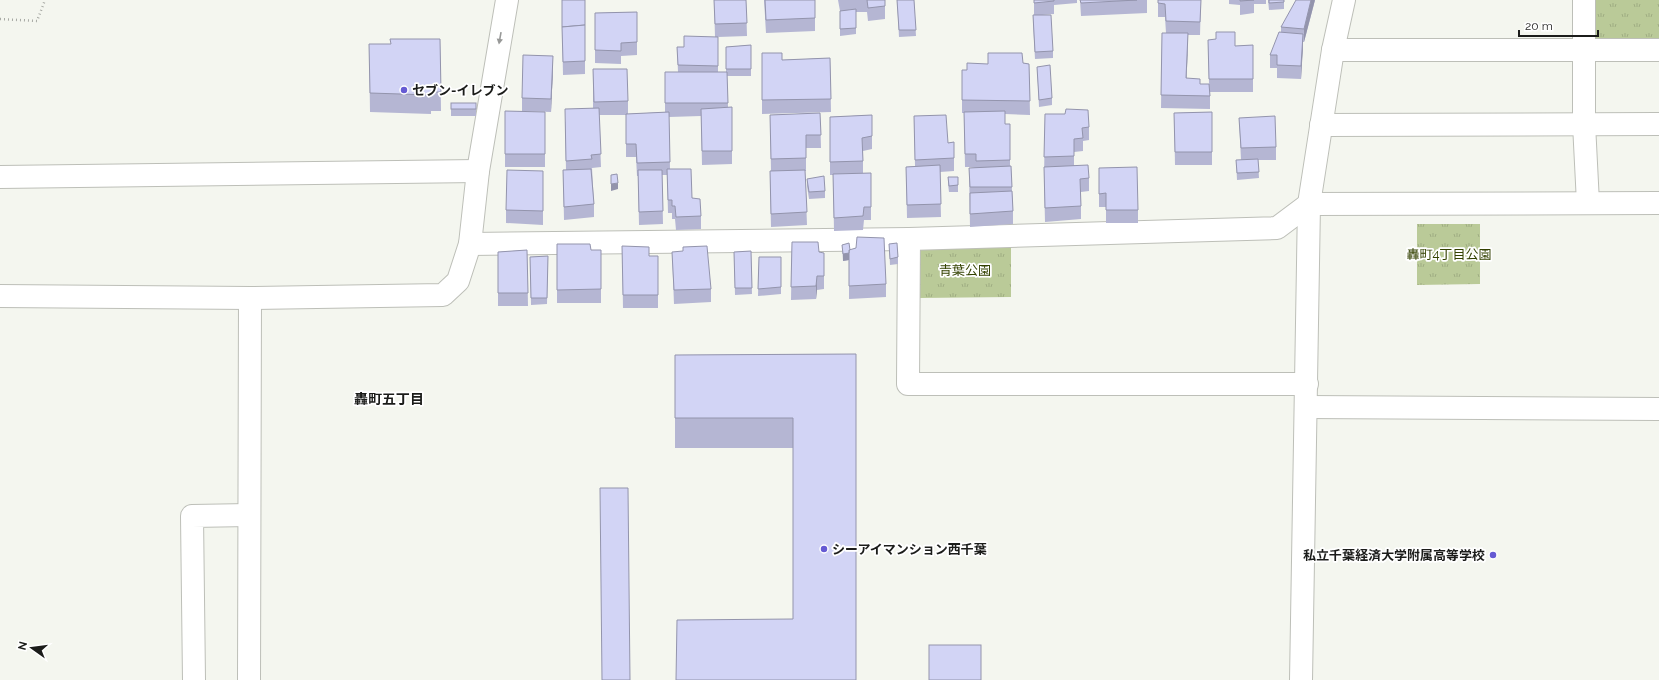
<svg xmlns="http://www.w3.org/2000/svg" width="1659" height="680" viewBox="0 0 1659 680" font-family="Raleway,'Noto Sans JP',sans-serif">
  <style>
    .park { fill: url(#park-tufts) }
    .lines { fill: none; stroke-linecap: round; stroke-linejoin: round }
    .minor-casing { stroke: #bdbfb8; stroke-width: 24 }
    .path { stroke: #a7a9a4; stroke-width: 2.5; stroke-dasharray: 1 3; stroke-linecap: butt }
    .minor { stroke: #fff; stroke-width: 22 }
    .wall { fill: #b5b6d3 }
    .shaded-wall { fill: #9394ac }
    .building { fill: #d2d4f5; stroke: #9394ac }
    .oneway { fill: #989998 }
    .poi-dot { fill: #655ad3; stroke: #fff; stroke-width: 1.5 }
    .labels { text-anchor: middle; stroke-width: 3.5; stroke-linejoin: round; paint-order: stroke }
    .poi-label { font-size: 13px; font-weight: bold; fill: #1b1c1a; stroke: #fff; text-anchor: start }
    .park-label { font-size: 13px; fill: #334100; stroke: #fff }
    .neighbourhood-label { font-size: 14px; font-weight: bold; fill: #1b1c1a; stroke: #fff }
  </style>
  <defs>
    <pattern id="park-tufts" width="24" height="20" patternUnits="userSpaceOnUse"><rect width="24" height="20" fill="#baca98"/><path d="M3 7l-1-3M5 7V3M7 7l1-3M15 17l-1-3M17 17v-4M19 17l1-3" fill="none" stroke="#9fad82"/></pattern>
  </defs>
  <rect width="100%" height="100%" fill="#f4f6ef"/>
  <g class="park">
    <rect x="1591" y="0" width="68" height="44"/>
    <polygon points="1417,224 1480,224 1480,284 1417,285"/>
    <polygon points="1011,242 1011,297 919,298 919,243"/>
  </g>
  <g class="lines">
    <defs>
      <g id="minor">
        <polyline points="1584,0 1584,124 1588,203"/>
        <polyline points="1333,50 1659,50"/>
        <polyline points="1321,125 1659,124"/>
        <polyline points="0,177 478,171"/>
        <polyline points="909,239 908,384 1307,384"/>
        <polyline points="470,244 909,239 1277,228 1309,204 1659,203"/>
        <polyline points="0,296 250,298 443,295 458,281 470,244 478,171 507,0"/>
        <polyline points="1306,407 1659,409"/>
        <polyline points="194,680 192,516 249,515"/>
        <polyline points="249,680 250,298"/>
        <polyline points="1301,680 1309,204 1333,50 1344,0"/>
      </g>
    </defs>
    <use href="#minor" class="minor-casing"/>
    <polyline class="path" points="0,19 37,21 45,0"/>
    <use href="#minor" class="minor"/>
  </g>
  <g class="wall">
    <polygon points="585,0 585,74 563,75 562,27"/>
    <polygon points="714,0 746,0 747,36 718,37 718,72 726,72 726,47 751,45 751,76 727,76 728,107 732,107 732,164 702,165 701,116 669,117 670,169 692,198 701,216 701,229 676,230 675,219 672,219 672,213 668,213 667,175 662,175 663,224 639,225 638,176 637,176 636,157 626,157 626,115 599,115 601,167 592,168 594,204 594,217 564,220 563,170 566,170 565,122 593,108 593,69 628,101 628,114 665,112 665,72 678,72 677,47 684,47 715,37"/>
    <polygon points="764,0 815,0 815,31 766,33"/>
    <polygon points="838,0 885,0 885,19 868,21 867,12 856,12 856,34 840,36 840,11"/>
    <polygon points="897,0 914,0 916,36 899,37"/>
    <polygon points="1034,0 1077,0 1077,3 1054,5 1054,14 1042,15 1053,51 1053,58 1035,59 1033,22 1033,15 1034,15"/>
    <polygon points="1080,0 1147,0 1147,13 1081,16"/>
    <polygon points="1158,0 1201,0 1200,35 1188,35 1186,78 1200,84 1209,84 1208,40 1235,46 1253,45 1253,92 1210,92 1210,109 1161,108 1162,33 1166,33 1165,17 1158,17"/>
    <polygon points="1229,0 1266,0 1266,4 1254,4 1254,13 1240,15 1240,5 1229,4"/>
    <polygon points="1268,0 1284,0 1284,9 1269,10"/>
    <polygon points="1315,0 1304,42 1303,42 1301,79 1277,78 1277,68 1270,68 1270,55 1281,32 1281,27"/>
    <polygon points="637,12 637,55 621,56 621,64 595,63 595,13"/>
    <polygon points="440,39 441,111 431,111 431,114 370,112 369,44 390,44"/>
    <polygon points="762,53 782,60 830,58 831,112 762,114"/>
    <polygon points="1023,63 1029,64 1030,115 1005,114 1005,124 1010,124 1010,166 1011,166 1012,191 1013,211 1013,224 970,227 969,168 976,167 965,167 964,113 962,113 962,70 967,70"/>
    <polygon points="1037,67 1052,98 1052,105 1039,107"/>
    <polygon points="553,69 551,112 522,111 522,98"/>
    <rect x="451" y="103" width="25" height="13"/>
    <polygon points="505,111 545,112 545,167 505,167"/>
    <polygon points="1212,112 1212,165 1175,165 1174,113"/>
    <polygon points="820,113 821,148 806,148 806,171 805,171 807,225 771,227 770,184 770,171 771,171 770,115"/>
    <polygon points="1045,114 1089,127 1089,140 1083,141 1083,151 1074,152 1074,165 1089,178 1089,191 1081,192 1081,219 1045,222 1044,180"/>
    <polygon points="872,115 872,149 863,151 863,173 871,173 871,220 864,220 863,230 834,231 833,175 830,175 830,117"/>
    <polygon points="914,116 948,143 954,142 954,171 940,172 941,217 907,218 906,167 915,166"/>
    <polygon points="1239,118 1276,147 1276,160 1258,160 1259,178 1237,180 1236,160 1241,160"/>
    <polygon points="1099,168 1138,210 1138,223 1106,223 1106,207 1099,207"/>
    <polygon points="543,171 543,225 506,223 506,210"/>
    <polygon points="948,177 958,185 958,192 949,192 948,184"/>
    <polygon points="807,179 825,191 825,198 809,199 807,186"/>
    <polygon points="792,242 819,252 824,276 824,289 817,290 816,299 791,300"/>
    <polygon points="557,244 591,250 601,250 601,303 557,303"/>
    <polygon points="889,244 898,257 898,264 890,265"/>
    <polygon points="842,245 850,250 886,284 886,297 849,299 849,260 843,261"/>
    <polygon points="622,246 649,256 658,256 658,308 623,308"/>
    <polygon points="527,250 528,306 498,306 498,252"/>
    <polygon points="751,251 752,294 735,295 734,252"/>
    <polygon points="672,252 711,289 711,302 674,304"/>
    <polygon points="548,256 547,304 531,305 530,257"/>
    <polygon points="759,257 781,257 781,294 758,296"/>
    <polygon points="856,354 856,680 793,619 793,448 675,448 675,355"/>
  </g>
  <g class="shaded-wall">
    <polygon points="1311,0 1315,0 1304,42 1304,29"/>
    <polygon points="1188,33 1188,46 1186,91 1186,78"/>
    <polygon points="1303,34 1303,47 1301,79 1301,66"/>
    <polygon points="553,56 553,69 551,112 551,99"/>
    <polygon points="618,183 618,189 611,191 611,184"/>
    <polygon points="849,253 849,260 843,261 843,254"/>
    <polygon points="817,276 817,290 816,299 816,286"/>
  </g>
  <g class="building">
    <polygon points="562,0 585,0 585,25 562,27"/>
    <polygon points="714,0 746,0 747,23 715,24"/>
    <polygon points="765,0 815,0 815,18 766,20"/>
    <polygon points="867,0 885,0 885,6 868,8"/>
    <polygon points="897,0 914,0 916,30 899,30"/>
    <polygon points="1034,0 1054,0 1054,1 1034,3"/>
    <polygon points="1080,0 1137,0 1081,3"/>
    <polygon points="1158,0 1201,0 1200,22 1166,21 1165,4 1158,3"/>
    <polygon points="1240,0 1254,0 1240,1"/>
    <polygon points="1269,0 1284,0 1284,2 1269,3"/>
    <polygon points="1296,0 1311,0 1304,29 1281,27"/>
    <polygon points="856,9 856,28 840,29 840,11"/>
    <polygon points="637,12 637,42 621,43 621,51 595,50 595,13"/>
    <polygon points="1033,15 1051,15 1053,51 1035,52"/>
    <polygon points="585,25 585,61 563,62 562,27"/>
    <polygon points="1216,32 1235,32 1235,46 1253,45 1253,79 1209,79 1208,40 1216,39"/>
    <polygon points="1279,32 1303,34 1301,66 1277,65 1277,55 1270,55"/>
    <polygon points="1162,33 1188,33 1186,78 1200,79 1200,84 1209,84 1210,96 1161,95"/>
    <polygon points="684,36 718,37 718,66 678,65 677,47 684,47"/>
    <polygon points="390,39 440,39 441,92 431,92 431,95 370,93 369,44 391,44"/>
    <polygon points="751,45 751,69 726,69 726,47"/>
    <polygon points="762,53 782,53 782,60 830,58 831,99 762,100"/>
    <polygon points="988,53 1022,53 1023,63 1029,64 1030,101 962,100 962,70 967,70 967,63 988,64"/>
    <polygon points="523,55 553,56 551,99 522,98"/>
    <polygon points="1050,65 1052,98 1039,100 1037,67"/>
    <polygon points="593,69 627,69 628,101 594,102"/>
    <polygon points="665,72 727,72 728,103 665,103"/>
    <rect x="451" y="103" width="25" height="6"/>
    <polygon points="732,107 732,151 702,151 701,109"/>
    <polygon points="599,108 601,154 591,155 592,159 566,161 565,109"/>
    <polygon points="1066,109 1088,110 1089,127 1082,128 1083,138 1074,139 1074,156 1044,157 1045,114 1065,114"/>
    <polygon points="505,111 545,112 545,154 505,154"/>
    <polygon points="1005,111 1005,124 1010,124 1010,160 976,161 976,154 965,154 964,112"/>
    <polygon points="669,112 670,162 637,163 636,144 626,144 626,114"/>
    <polygon points="1212,112 1212,152 1175,152 1174,113"/>
    <polygon points="820,113 821,135 806,135 806,158 771,159 770,115"/>
    <polygon points="872,115 872,136 862,138 863,161 830,162 830,117"/>
    <polygon points="946,115 948,143 954,142 954,158 915,160 914,116"/>
    <polygon points="1275,116 1276,147 1241,148 1239,118"/>
    <polygon points="1258,159 1259,172 1237,173 1236,160"/>
    <polygon points="940,165 941,204 907,205 906,167"/>
    <polygon points="1088,165 1089,178 1080,179 1081,206 1045,208 1044,167"/>
    <polygon points="1011,166 1012,187 970,187 969,168"/>
    <polygon points="1137,167 1138,210 1106,210 1106,193 1099,194 1099,168"/>
    <polygon points="591,169 594,204 564,207 563,170"/>
    <polygon points="667,169 691,169 692,198 700,199 701,216 676,217 675,206 672,206 672,200 668,200"/>
    <polygon points="507,170 543,171 543,211 506,210"/>
    <polygon points="638,170 662,170 663,211 639,212"/>
    <polygon points="805,170 807,212 771,214 770,171"/>
    <polygon points="871,173 871,207 864,207 863,216 834,218 833,174"/>
    <polygon points="617,174 618,183 611,184 611,175"/>
    <polygon points="824,176 825,191 809,192 807,179"/>
    <polygon points="948,177 958,177 958,185 949,186"/>
    <polygon points="1012,191 1013,211 970,214 970,193"/>
    <polygon points="857,237 884,238 886,284 849,286 849,250 856,248"/>
    <polygon points="792,242 818,242 819,252 824,253 824,276 817,276 816,286 791,287"/>
    <polygon points="849,243 850,250 849,250 849,253 843,254 842,245"/>
    <polygon points="897,243 898,257 890,259 889,244"/>
    <polygon points="557,244 590,244 591,250 601,250 601,289 557,290"/>
    <polygon points="622,246 649,247 649,256 658,256 658,295 623,295"/>
    <polygon points="707,246 711,289 674,290 672,252 683,251 683,247"/>
    <polygon points="527,250 528,293 498,293 498,252"/>
    <polygon points="751,251 752,288 735,288 734,252"/>
    <polygon points="548,256 547,298 531,298 530,257"/>
    <polygon points="759,257 781,257 781,287 758,289"/>
    <polygon points="856,354 856,680 676,680 677,620 793,619 793,418 675,418 675,355"/>
    <polygon points="600,488 628,488 630,680 602,680"/>
    <rect x="929" y="645" width="52" height="35"/>
  </g>
  <defs><path id="oneway-solid" d="M-6-.8H1V-3.2L6.5 0L1 3.2V.8H-6Z"/></defs>
  <use class="oneway" href="#oneway-solid" transform="translate(500 38) rotate(100)"/>
  <g class="poi-dot">
    <circle cx="404" cy="90" r="4"/>
    <circle cx="824" cy="549" r="4"/>
    <circle cx="1493" cy="555" r="4"/>
  </g>
  <g class="labels">
    <g class="poi-label">
      <text x="412" y="95">セブン-イレブン</text>
      <text x="832" y="554">シーアイマンション西千葉</text>
      <text x="1485" y="560" text-anchor="end">私立千葉経済大学附属高等学校</text>
    </g>
    <g class="park-label">
      <text x="1449" y="259">轟町4丁目公園</text>
      <text x="965" y="275">青葉公園</text>
    </g>
    <g class="neighbourhood-label">
      <text x="389" y="404">轟町五丁目</text>
    </g>
  </g>
  <g transform="translate(32 648) rotate(284)" stroke="#ffffff" stroke-width="3" paint-order="stroke">
  <path d="M0-3L7 15L0 10L-7 15Z" fill="#1b1c1a"/>
  <text y="-6" font-size="11" font-weight="bold" text-anchor="middle" fill="#1b1c1a">N</text>
  </g>
  <path d="M1519 30v6h79v-6" fill="none" stroke="#1b1c1a" stroke-width="2"/>
  <text x="1525" y="30" font-size="12" fill="#1b1c1a" stroke="#ffffff" stroke-width="3" paint-order="stroke">20 m</text>
</svg>
